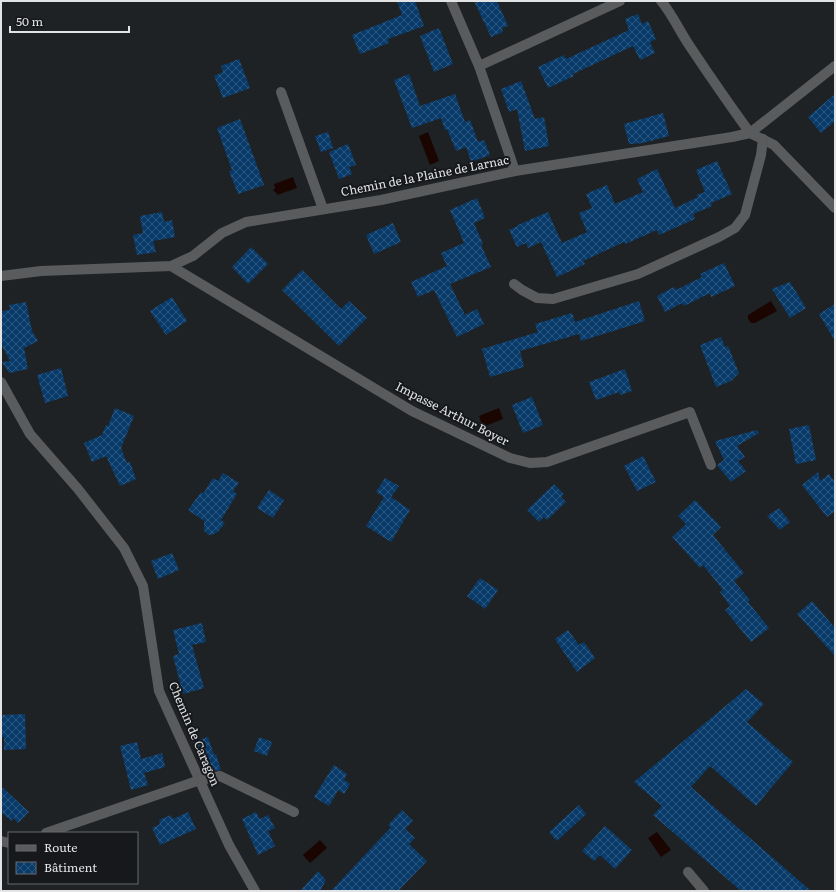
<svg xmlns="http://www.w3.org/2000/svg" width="836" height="892" viewBox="0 0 836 892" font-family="Literata,serif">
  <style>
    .water { fill: #1a0500 }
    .building { fill: url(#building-cross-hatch) }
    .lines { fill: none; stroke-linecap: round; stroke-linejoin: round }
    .street { stroke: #595b5d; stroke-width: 10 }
    .labels { text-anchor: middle; stroke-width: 4; stroke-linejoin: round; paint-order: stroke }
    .street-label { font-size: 12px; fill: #e1e3e5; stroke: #16181c }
  </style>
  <defs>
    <pattern id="building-cross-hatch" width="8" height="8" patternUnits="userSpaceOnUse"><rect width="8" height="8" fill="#093b6a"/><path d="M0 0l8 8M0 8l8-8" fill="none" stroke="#2d577f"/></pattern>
  </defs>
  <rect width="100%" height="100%" fill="#1f2225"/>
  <g class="water">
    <polygon points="428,132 439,161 430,165 419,136"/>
    <polygon points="293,177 297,188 277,195 276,192 273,191 275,188 274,184"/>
    <polygon points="771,301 777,311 755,323 751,323 748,319 748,315"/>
    <polygon points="499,408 503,419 483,427 479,416"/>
    <polygon points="657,832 671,850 661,857 648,838"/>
    <polygon points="320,840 327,848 310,863 303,855"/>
  </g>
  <g class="building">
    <polygon points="397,1 415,1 424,26 388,39 389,43 360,54 352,35 402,15"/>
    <polygon points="474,1 497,1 508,26 502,28 503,32 491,37"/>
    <polygon points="638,14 642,24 648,21 656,39 650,42 655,53 640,60 633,46 573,74 574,76 548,88 538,67 564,55 566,59 629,30 625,19"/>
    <polygon points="439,28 453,64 434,72 420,36"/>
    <polygon points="239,59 250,88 223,98 214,76 223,72 221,66"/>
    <polygon points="409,74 420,106 455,94 465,122 470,120 478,142 484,140 490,155 471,162 466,147 456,151 447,129 445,130 441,118 412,128 394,80"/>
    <polygon points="521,81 535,119 544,117 549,146 525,151 517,109 509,112 501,89"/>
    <polygon points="835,94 835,121 821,133 808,117"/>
    <polygon points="663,113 669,136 643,143 629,144 624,124"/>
    <polygon points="240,119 264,185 238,194 229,171 232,170 217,128"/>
    <polygon points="328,132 333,148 321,152 315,136"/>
    <polygon points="348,144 356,165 349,167 352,174 339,179 329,152"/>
    <polygon points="717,161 732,194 711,203 712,206 693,214 695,219 659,235 657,230 625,244 624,242 583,261 585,264 557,277 541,242 528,248 526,243 517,247 509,230 518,226 518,225 548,212 562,243 587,232 579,213 592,208 586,194 607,185 615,204 643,192 637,179 657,169 675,208 698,197 696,195 705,192 696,170"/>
    <polygon points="477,198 485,218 474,223 483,244 481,245 491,267 450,284 465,315 477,309 484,324 457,337 434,290 418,297 411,282 447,266 441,253 464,243 450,210"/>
    <polygon points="162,212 164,222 172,220 175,237 153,241 156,252 137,255 133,235 143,233 140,216"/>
    <polygon points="393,223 401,242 374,254 366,235"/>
    <polygon points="251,247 268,264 248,284 232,267"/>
    <polygon points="724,263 735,286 711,297 710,293 684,306 682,303 665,312 657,296 674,287 676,290 702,277 700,274"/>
    <polygon points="302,270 341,309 349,301 367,318 339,346 282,290"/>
    <polygon points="790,282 806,308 790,318 772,289"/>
    <polygon points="172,297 187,321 166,335 150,311"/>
    <polygon points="639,301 645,321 581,341 579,334 520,351 524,367 490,377 482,349 538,332 535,324 572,313 575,322"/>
    <polygon points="26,302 32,331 38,341 24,348 28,369 9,373 2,362 10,361 1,344 1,311 10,310 9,305"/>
    <polygon points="835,304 835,341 819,314"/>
    <polygon points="721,337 725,347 728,346 739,373 731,381 716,387 700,345"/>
    <polygon points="61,368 68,396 45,403 37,375"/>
    <polygon points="625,369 632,391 620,395 619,392 596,400 589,382"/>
    <polygon points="532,397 543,425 523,433 512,405"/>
    <polygon points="115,408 134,416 121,448 127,463 130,462 136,479 120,486 106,456 92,462 84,443 102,435 106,425 108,426"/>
    <polygon points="809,425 816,460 796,464 789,429"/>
    <polygon points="757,430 759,433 737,446 745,457 738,461 746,471 731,482 717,465 724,460 715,441"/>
    <polygon points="643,456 656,482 637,491 624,466"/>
    <polygon points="818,472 820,481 829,474 835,482 835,511 827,517 802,485"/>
    <polygon points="223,473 239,483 233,491 237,494 221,520 225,523 218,532 212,535 209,535 204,531 204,521 188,510 201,492 203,494 213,478 218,481"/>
    <polygon points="385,478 399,486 391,497 410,510 391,542 366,526 384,497 376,492"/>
    <polygon points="554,484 564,494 561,497 566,502 547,520 544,517 539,522 527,510"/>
    <polygon points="269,490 284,500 273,518 257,508"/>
    <polygon points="695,500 721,527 713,535 744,573 734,581 750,600 748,602 769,628 751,642 725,610 730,606 720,592 723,590 703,565 700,568 672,537 686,524 678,516"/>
    <polygon points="779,508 790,522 780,530 767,516"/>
    <polygon points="172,553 179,570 158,579 151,561"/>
    <polygon points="480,578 498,590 485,609 467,596"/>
    <polygon points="812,601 835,628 835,656 797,614"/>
    <polygon points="202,623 206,642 192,645 204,688 183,694 173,656 179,654 173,630"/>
    <polygon points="568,630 579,645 584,642 595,658 577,672 555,639"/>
    <polygon points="746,689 764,704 747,722 793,762 756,806 710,766 691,787 811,891 741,891 653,815 662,806 634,782"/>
    <polygon points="25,714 26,749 4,750 4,737 1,737 1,715"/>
    <polygon points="208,737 214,755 216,754 221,770 207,772 193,742"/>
    <polygon points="259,737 272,742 267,756 254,751"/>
    <polygon points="137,742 141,759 162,753 165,767 144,773 148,785 131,790 120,746"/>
    <polygon points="334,765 347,774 344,780 350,784 344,794 338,790 329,806 314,797"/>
    <polygon points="1,786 29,812 18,823 13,818 11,821 1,812"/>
    <polygon points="579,805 586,814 557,841 549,832"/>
    <polygon points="402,810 413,821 405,829 415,838 409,844 427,861 398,891 331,891 391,827 388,825"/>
    <polygon points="188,812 196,829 160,845 152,828 160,824 159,820 171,815 173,819"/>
    <polygon points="256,812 260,819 268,815 275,828 268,831 275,846 258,855 242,819"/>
    <polygon points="605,826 632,850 615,869 600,855 594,861 582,851"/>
    <polygon points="318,871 326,880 320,891 300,891"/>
  </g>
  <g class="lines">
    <g class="street">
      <polyline points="451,1 479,66 515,171"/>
      <path d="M 661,1 C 671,12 680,32 689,45 C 709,75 729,104 750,133 L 835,66"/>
      <polyline points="479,66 620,1"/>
      <polyline points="281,92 323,209"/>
      <polyline points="171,266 412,411 510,458 530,463 547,462 690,412 711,465"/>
      <polyline points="1,276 41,271 171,266 193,256 222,233 246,222 381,200 515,171 732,137 750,133 774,145 835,208"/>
      <polyline points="514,284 522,290 537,298 553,299 638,274 719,237 735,228 745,215 761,155 763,139"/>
      <polyline points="1,382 30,434 78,489 124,548 143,586 159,691 229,845 255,891"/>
      <polyline points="46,833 200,780 220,776 294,812"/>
      <polyline points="1,841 9,843"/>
      <polyline points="688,872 704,891"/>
    </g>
  </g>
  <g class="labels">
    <g class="street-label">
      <text transform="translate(425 176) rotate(-11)" y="4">Chemin de la Plaine de Larnac</text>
      <text transform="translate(452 414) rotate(27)" y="4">Impasse Arthur Boyer</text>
      <text transform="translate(194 734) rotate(67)" y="4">Chemin de Caragon</text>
    </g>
  </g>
  <rect width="836" height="892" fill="none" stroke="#e1e3e5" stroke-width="4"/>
  <rect x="8" y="832" width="130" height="52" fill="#16181c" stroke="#67696c"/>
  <rect x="16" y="845" width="20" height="6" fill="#595b5d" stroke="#67696c"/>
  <text x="44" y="852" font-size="12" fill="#e1e3e5">Route</text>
  <rect x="16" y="862" width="20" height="12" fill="url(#building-cross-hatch)" stroke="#67696c"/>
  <text x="44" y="872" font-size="12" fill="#e1e3e5">Bâtiment</text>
  <path d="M10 26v6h119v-6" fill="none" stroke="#e1e3e5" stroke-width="2"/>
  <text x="16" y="26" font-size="12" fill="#e1e3e5" stroke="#16181c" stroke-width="3" paint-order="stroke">50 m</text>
</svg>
